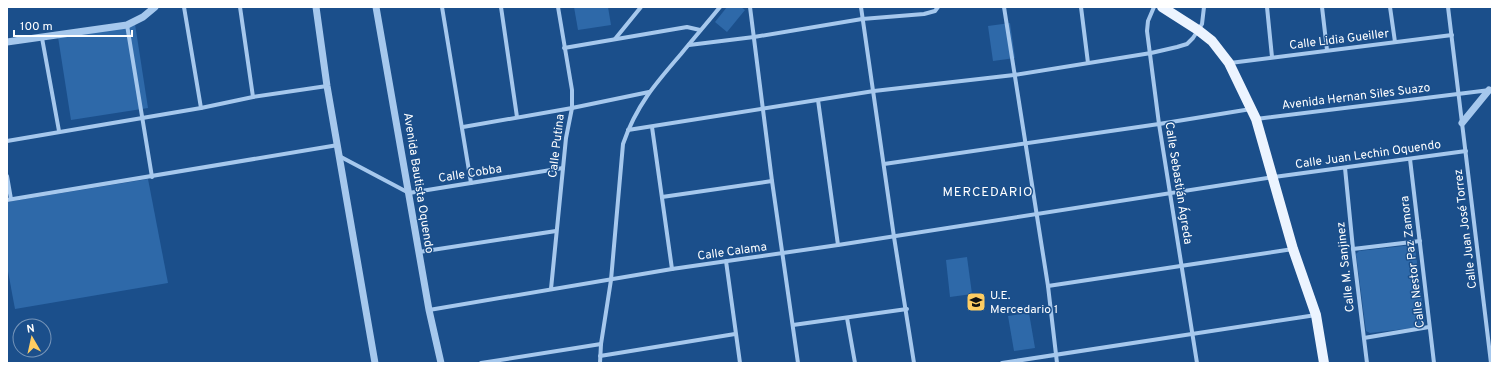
<svg xmlns="http://www.w3.org/2000/svg" width="1499" height="370" viewBox="0 0 1499 370" font-family="Overpass,sans-serif">
  <style>
    .green { fill: #2e69a9 }
    .lines { fill: none; stroke-linecap: round; stroke-linejoin: round }
    .minor { stroke: #a6c8ed; stroke-width: 4 }
    .tertiary { stroke: #a6c8ed; stroke-width: 7 }
    .primary { stroke: #ecf4ff; stroke-width: 10 }
    .labels { text-anchor: middle; stroke-width: 3; stroke-linejoin: round; paint-order: stroke }
    .street-label { font-size: 12px; fill: #fff; stroke: #1b4f8b }
    .poi-label { font-size: 12px; fill: #fff; stroke: #1b4f8b; text-anchor: start }
    .neighbourhood-label { font-size: 13px; letter-spacing: 1px; fill: #fff; stroke: #1b4f8b }
  </style>
  <rect width="100%" height="100%" fill="#1b4f8b"/>
  <g class="green">
    <polygon points="574,7 608,7 611,25 578,30"/>
    <polygon points="727,7 741,7 745,10 727,32 715,22"/>
    <polygon points="1010,23 1015,58 993,61 988,26"/>
    <polygon points="135,24 148,108 71,120 58,37"/>
    <polygon points="148,179 168,283 15,309 7,266 7,202"/>
    <polygon points="1412,245 1415,247 1425,325 1422,327 1370,333 1366,331 1356,254 1359,251"/>
    <polygon points="967,257 972,294 950,297 946,260"/>
    <polygon points="1029,313 1035,348 1014,351 1008,316"/>
  </g>
  <g class="lines">
    <g class="minor">
      <polyline points="184,7 201,108"/>
      <polyline points="240,7 253,97"/>
      <polyline points="442,7 471,183"/>
      <polyline points="501,7 517,117"/>
      <polyline points="750,7 772,181 798,363"/>
      <polyline points="861,7 894,237 914,363"/>
      <polyline points="1004,7 1048,286 1057,363"/>
      <polyline points="1081,7 1088,63"/>
      <polyline points="1154,7 1148,21 1147,31 1159,124 1197,363"/>
      <polyline points="1267,7 1272,57"/>
      <polyline points="1322,7 1327,50"/>
      <polyline points="1390,7 1395,42"/>
      <polyline points="1448,7 1491,363"/>
      <polyline points="127,25 152,177"/>
      <polyline points="42,38 59,131"/>
      <polyline points="615,39 641,7"/>
      <polyline points="689,45 754,37 862,19 924,14 935,11 938,7"/>
      <polyline points="564,48 687,27 700,30"/>
      <polyline points="1230,63 1452,35"/>
      <polyline points="818,100 838,245"/>
      <polyline points="1256,119 1490,90"/>
      <polyline points="463,127 572,108 649,92"/>
      <polyline points="652,127 672,269"/>
      <polyline points="628,130 874,91 1014,75 1151,53 1177,47 1187,44 1193,38 1202,24 1204,7"/>
      <polyline points="7,141 201,108 253,97 327,86"/>
      <polyline points="341,157 409,193 563,168"/>
      <polyline points="1410,159 1434,363"/>
      <polyline points="884,164 1159,124 1251,109"/>
      <polyline points="1345,168 1353,249 1367,363"/>
      <polyline points="7,176 11,199"/>
      <polyline points="662,197 772,181"/>
      <polyline points="7,200 338,145"/>
      <polyline points="1353,249 1420,241"/>
      <polyline points="419,252 556,231"/>
      <polyline points="726,261 740,363"/>
      <polyline points="1048,286 1293,249"/>
      <polyline points="551,289 566,138 572,108 572,90 558,7"/>
      <polyline points="429,310 672,269 838,245 1274,177 1466,151"/>
      <polyline points="847,318 855,363"/>
      <polyline points="793,325 907,309"/>
      <polyline points="1364,338 1429,327"/>
      <polyline points="600,356 735,334"/>
      <polyline points="481,363 601,344"/>
      <path d="M 600,363 L 601,344 L 611,280 L 623,144 C 636,106 655,84 681,54 C 694,38 707,23 720,7"/>
      <polyline points="1002,363 1316,315"/>
    </g>
    <g class="tertiary">
      <polyline points="316,7 327,86 375,363"/>
      <polyline points="376,7 429,310 441,363"/>
      <polyline points="7,42 127,25 143,17 155,7"/>
      <polyline points="1462,123 1489,90"/>
    </g>
    <polyline class="primary" points="1162,7 1198,30 1212,41 1229,63 1256,119 1293,249 1316,315 1324,363"/>
  </g>
  <defs>
    <symbol id="school-square" viewBox="-11 -11 22 22"><rect x="-9" y="-9" width="18" height="18" rx="4" fill="#fecd62" stroke="#1b4f8b"/><path d="M0-5L7-2L0 1L-7-2ZM-4 1L0 2.5L4 1V4Q0 6-4 4Z" fill="#111"/></symbol>
  </defs>
  <g fill-rule="evenodd">
    <use href="#school-square" x="965" y="291" width="22" height="22"/>
  </g>
  <g class="labels">
    <g class="street-label">
      <text transform="translate(1339 39) rotate(-7)" y="4">Calle Lidia Gueiller</text>
      <text transform="translate(1356 96) rotate(-7)" y="4">Avenida Hernan Siles Suazo</text>
      <text transform="translate(556 146) rotate(-83)" y="4">Calle Putina</text>
      <text transform="translate(1368 154) rotate(-8)" y="4">Calle Juan Lechin Oquendo</text>
      <text transform="translate(470 173) rotate(-9)" y="4">Calle Cobba</text>
      <text transform="translate(419 183) rotate(81)" y="4">Avenida Bautista Oquendo</text>
      <text transform="translate(1179 183) rotate(81)" y="4">Calle Sebastián Ágreda</text>
      <text transform="translate(1465 229) rotate(-97)" y="4">Calle Juan José Torrez</text>
      <text transform="translate(732 251) rotate(-8)" y="4">Calle Calama</text>
      <text transform="translate(1412 262) rotate(-97)" y="4">Calle Nestor Paz Zamora</text>
      <text transform="translate(1345 267) rotate(-96)" y="4">Calle M. Sanjinez</text>
    </g>
    <g class="poi-label">
      <text x="990" y="299">U.E.<tspan x="990" dy="14">Mercedario 1</tspan></text>
    </g>
    <g class="neighbourhood-label">
      <text x="988" y="196">MERCEDARIO</text>
    </g>
  </g>
  <rect width="1499" height="370" fill="none" stroke="#ffffff" stroke-width="16"/>
  <g transform="translate(32 338) rotate(351)"><circle r="19" fill="#1b4f8b" stroke="#7695b9"/>
  <path d="M0-3L7 15L0 10L-7 15Z" fill="#fecd62"/>
  <text y="-6" font-size="11" font-weight="bold" text-anchor="middle" fill="#ffffff">N</text>
  </g>
  <path d="M14 30v6h118v-6" fill="none" stroke="#ffffff" stroke-width="2"/>
  <text x="20" y="30" font-size="12" fill="#ffffff" stroke="#1b4f8b" stroke-width="3" paint-order="stroke">100 m</text>
</svg>
